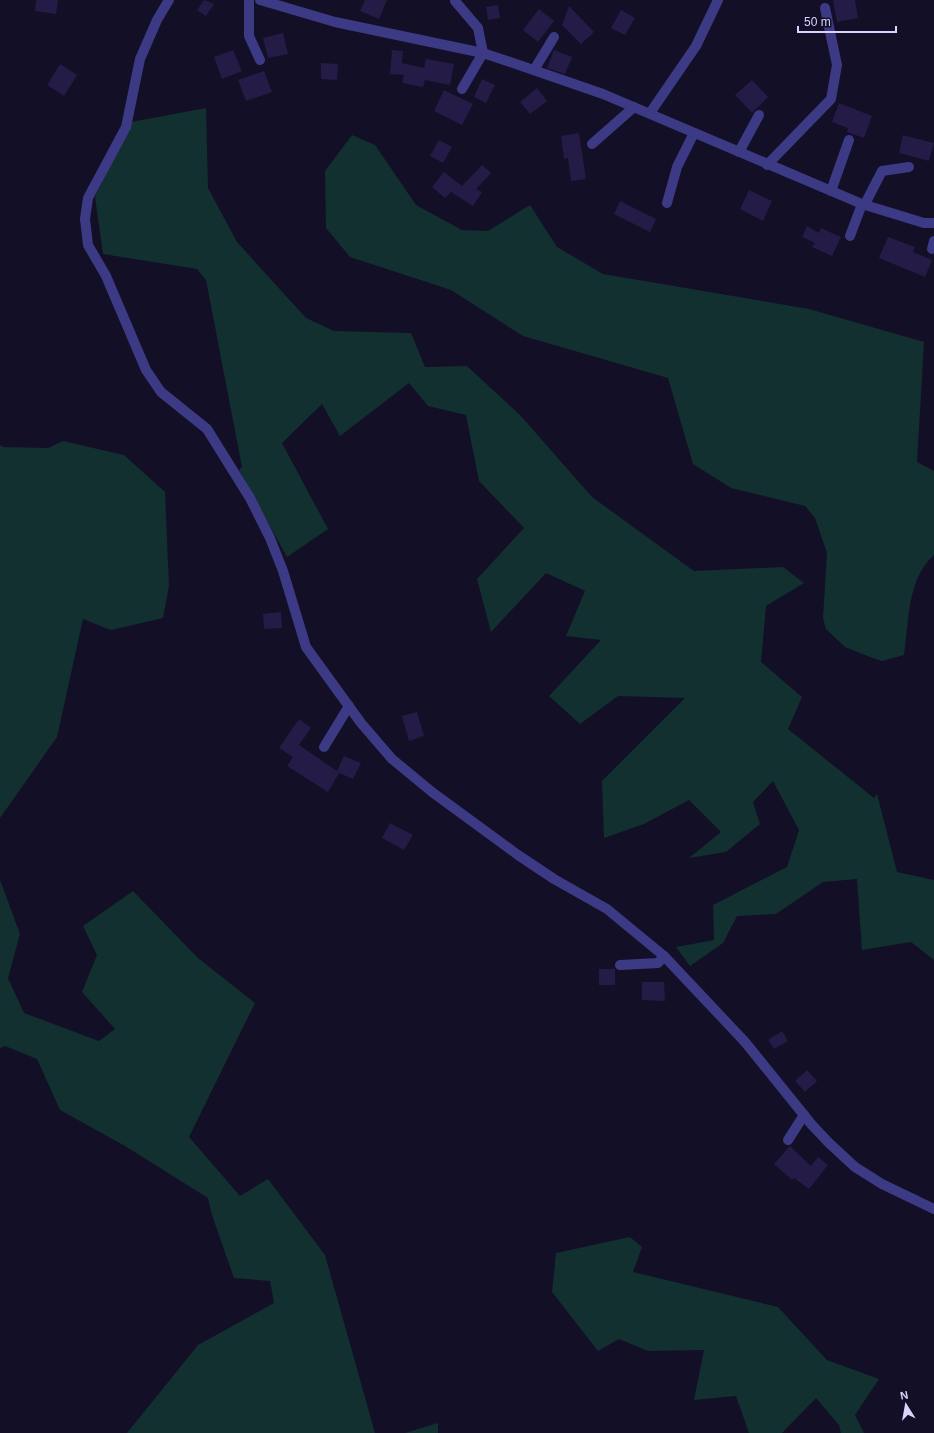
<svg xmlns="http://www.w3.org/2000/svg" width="934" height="1433" viewBox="0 0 934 1433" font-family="Arial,sans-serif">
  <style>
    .green { fill: #12302f }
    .building { fill: #241b47 }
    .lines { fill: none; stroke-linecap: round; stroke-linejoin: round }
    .minor { stroke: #3d3a85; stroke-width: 10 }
  </style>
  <rect width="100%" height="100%" fill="#130f26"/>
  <g class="green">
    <polygon points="206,108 208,188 237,242 306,318 334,331 411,333 425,367 467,366 520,415 592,497 694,571 783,567 804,583 766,606 761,662 802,697 788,729 874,798 877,794 897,872 934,880 934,960 911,942 862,950 857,879 823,882 776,914 737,916 723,943 690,966 676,947 714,940 713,905 787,867 799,830 773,781 753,802 760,824 726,852 689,858 721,832 689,800 644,824 604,838 602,781 685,698 618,696 580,724 549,696 601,640 566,636 585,591 546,573 491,632 477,579 524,528 479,481 466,415 428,406 409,383 340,436 322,404 282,443 328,529 287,557 239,470 242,467 206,280 197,269 103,254 95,197 131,122"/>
    <path d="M 352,135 L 375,145 L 416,205 L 462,230 L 488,231 L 530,205 L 557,247 L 603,274 L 809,309 L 924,342 L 917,462 L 934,471 L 934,555 C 907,579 909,621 904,655 L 882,661 L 870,657 L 845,647 L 826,629 L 823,618 L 827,553 L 815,518 L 805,506 L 731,488 L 693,464 L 668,378 L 523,336 L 451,290 L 350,257 L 326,228 L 325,171 Z"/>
    <polygon points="63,441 124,455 165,492 169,586 163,618 111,630 83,619 57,737 0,818 0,445 3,447 48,448"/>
    <polygon points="0,880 20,934 8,978 24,1013 99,1041 115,1029 82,992 97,955 83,926 133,891 198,958 255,1003 189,1137 240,1196 268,1179 325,1255 375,1433 127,1433 198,1345 274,1303 270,1281 234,1278 212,1215 208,1198 125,1146 60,1110 37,1059 5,1046 0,1048"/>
    <polygon points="630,1237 642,1247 633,1272 778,1307 827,1360 879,1379 855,1415 864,1433 841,1433 839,1425 816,1398 782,1433 749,1433 736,1396 694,1400 704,1350 648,1351 619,1339 598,1351 552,1292 556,1253"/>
    <polygon points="438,1423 438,1433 405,1433"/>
  </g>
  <g class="building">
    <polygon points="36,0 58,0 56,14 35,11"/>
    <polygon points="204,0 214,4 206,16 197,10"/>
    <polygon points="365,0 387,0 379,19 360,11"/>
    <polygon points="833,0 855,0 858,18 837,22"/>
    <polygon points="498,5 500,18 488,20 486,7"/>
    <polygon points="569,6 594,32 581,44 562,25"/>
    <polygon points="539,9 554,21 538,42 523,30"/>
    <polygon points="621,10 635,18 625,35 611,28"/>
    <polygon points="283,33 288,54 268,58 263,38"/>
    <polygon points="233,50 242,71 222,79 214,57"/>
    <polygon points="392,50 403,51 402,63 424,68 426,59 454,64 450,85 425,80 423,87 402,83 404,75 390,74"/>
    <polygon points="554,50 572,57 565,74 547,68"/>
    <polygon points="321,63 338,64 337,80 321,79"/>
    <polygon points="60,64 77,75 64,96 47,85"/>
    <polygon points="264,71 272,92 246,101 238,80"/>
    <polygon points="482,79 495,85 486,103 474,97"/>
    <polygon points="752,80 768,97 752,113 735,95"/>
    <polygon points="537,88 547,101 530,114 520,102"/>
    <polygon points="444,90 473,104 462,125 434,111"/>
    <polygon points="839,103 872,116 864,138 847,132 848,128 832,122"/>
    <polygon points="579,133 586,179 571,181 568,158 564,159 561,136"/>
    <polygon points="903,135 934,143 929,161 899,153"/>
    <polygon points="439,140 452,147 443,163 430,156"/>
    <polygon points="482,165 491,173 476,189 482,192 473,206 451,192 445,198 432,187 444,172 462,186"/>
    <polygon points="749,190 772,201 763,221 740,209"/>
    <polygon points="620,201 656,219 650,232 614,214"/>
    <polygon points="807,226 819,233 821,228 841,237 832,256 812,247 815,243 802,237"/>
    <polygon points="888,237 915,247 913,252 932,260 925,277 879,258"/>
    <polygon points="281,612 282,628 264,629 263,614"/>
    <polygon points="417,712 424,736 409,741 402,716"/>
    <polygon points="299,719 311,728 299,745 337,771 344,756 361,763 353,779 339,773 328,792 287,766 293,757 279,748"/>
    <polygon points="390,823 413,835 404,850 382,838"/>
    <rect x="599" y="969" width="16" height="16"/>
    <polygon points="642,982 664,982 665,1001 642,1000"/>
    <polygon points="782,1031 788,1041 774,1049 768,1040"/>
    <polygon points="807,1070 817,1081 805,1092 795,1081"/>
    <polygon points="790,1146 811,1166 818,1157 828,1165 809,1189 794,1178 792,1180 774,1164"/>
  </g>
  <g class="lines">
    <g class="minor">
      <polyline points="169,0 157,20 140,59 126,127 88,198 85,219 88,245 106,276 146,370 161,392 207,429 250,498 270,538 283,571 306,647 361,723 392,759 432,792 518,855 554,879 607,909 664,956 745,1042 812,1125 829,1143 855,1167 882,1184 934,1209"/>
      <polyline points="249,0 249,36 260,60"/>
      <polyline points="260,0 335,22 483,53 516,64 603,94 862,204 924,223 934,223"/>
      <polyline points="455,1 478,28 483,53 462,89"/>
      <polyline points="534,70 554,37"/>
      <polyline points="650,113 696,46 718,0"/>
      <polyline points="592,144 634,107"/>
      <polyline points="739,152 759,115"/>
      <polyline points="767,165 831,99 837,65 825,8"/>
      <polyline points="831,191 849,140"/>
      <polyline points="667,203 677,167 694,133"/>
      <polyline points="865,204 882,171 909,167"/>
      <polyline points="850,236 862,204"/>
      <polyline points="932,249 934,241"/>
      <polyline points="324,747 349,706"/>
      <polyline points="620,965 658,963 664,956"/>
      <polyline points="788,1140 804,1115"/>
    </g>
  </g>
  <g transform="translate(906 1405) rotate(349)" stroke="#130f26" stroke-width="3" paint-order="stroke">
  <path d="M0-3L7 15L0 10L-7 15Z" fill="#d9d4ff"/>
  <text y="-6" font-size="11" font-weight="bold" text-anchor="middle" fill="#d9d4ff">N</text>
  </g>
  <path d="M798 26v6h98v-6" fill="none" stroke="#d9d4ff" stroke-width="2"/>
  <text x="804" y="26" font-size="12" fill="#d9d4ff" stroke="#130f26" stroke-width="3" paint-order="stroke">50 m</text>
</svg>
